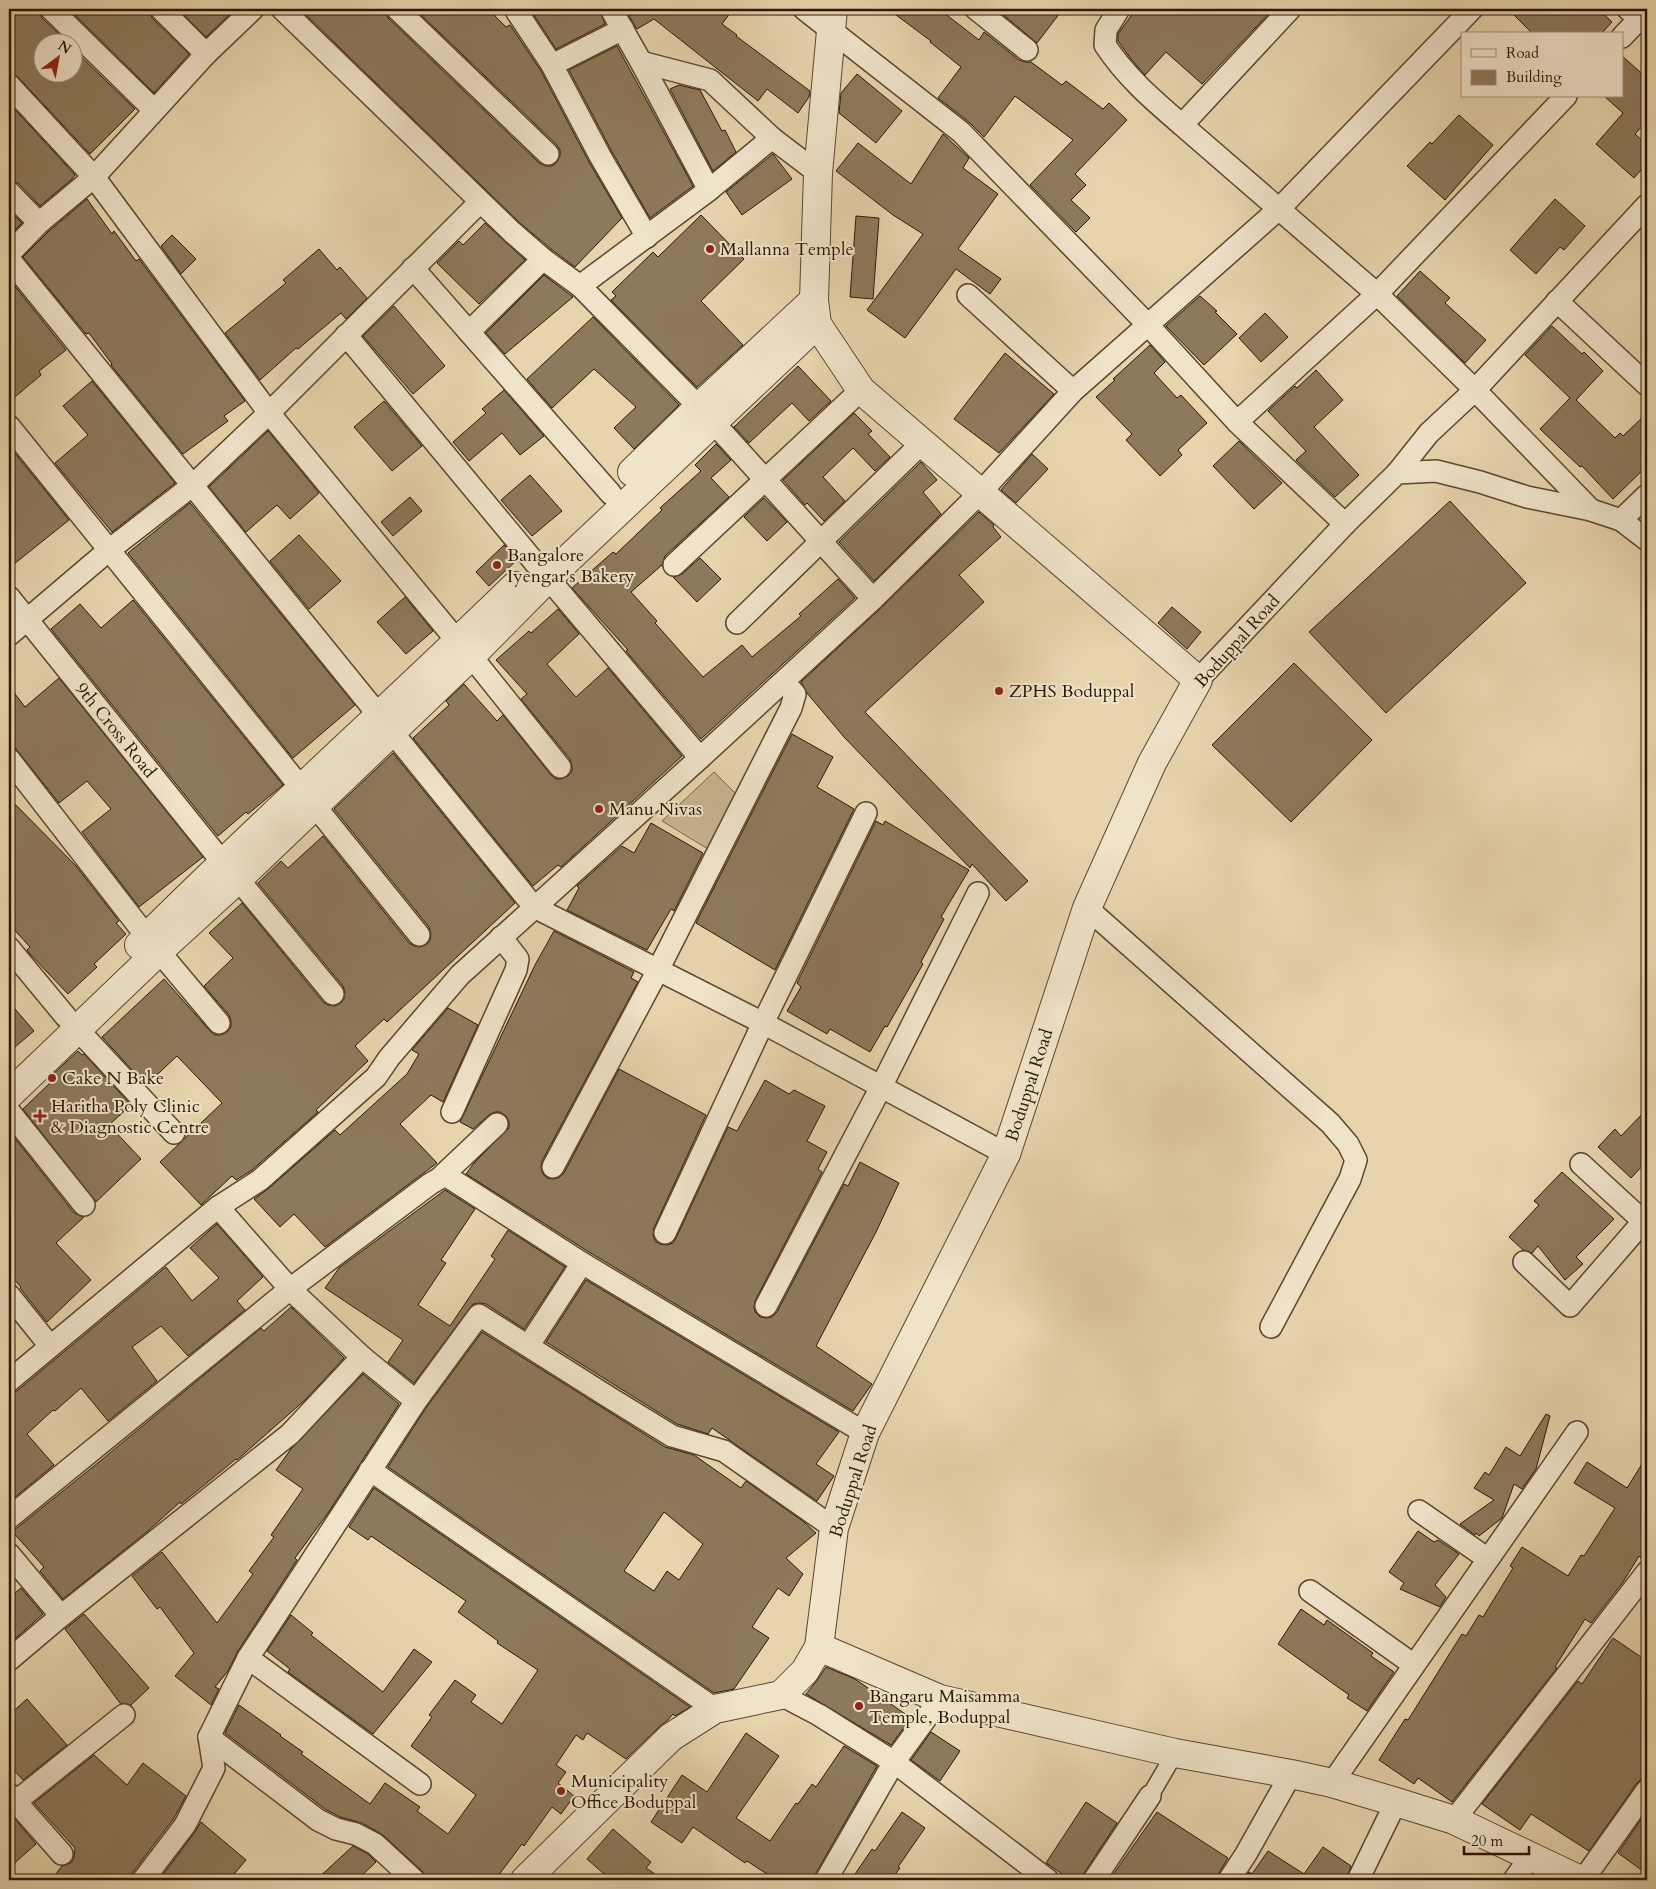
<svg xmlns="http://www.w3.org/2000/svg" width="1656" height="1889" viewBox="0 0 1656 1889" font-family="Cardo,serif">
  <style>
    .green { fill: #c7b490; stroke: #7a6649 }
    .building { fill: #8d795b; stroke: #2c1702; fill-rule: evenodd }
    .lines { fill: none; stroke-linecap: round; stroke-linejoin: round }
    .pedestrian-casing { stroke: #5b462d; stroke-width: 19 }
    .minor-casing { stroke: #5b462d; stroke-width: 24 }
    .tertiary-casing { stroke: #5b462d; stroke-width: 30 }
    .pedestrian { stroke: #efe3ca; stroke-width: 16 }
    .minor { stroke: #efe3ca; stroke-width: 21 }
    .tertiary { stroke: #efe3ca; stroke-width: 28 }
    .poi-dot { fill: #8f2418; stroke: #efe3ca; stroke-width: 2 }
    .labels { text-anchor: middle; stroke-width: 4; stroke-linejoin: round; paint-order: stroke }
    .poi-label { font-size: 18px; fill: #2c1702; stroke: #efe3ca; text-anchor: start }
    .street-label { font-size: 18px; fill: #2c1702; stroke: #efe3ca }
  </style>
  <rect width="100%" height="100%" fill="#e7d4ad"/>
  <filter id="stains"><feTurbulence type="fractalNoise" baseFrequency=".004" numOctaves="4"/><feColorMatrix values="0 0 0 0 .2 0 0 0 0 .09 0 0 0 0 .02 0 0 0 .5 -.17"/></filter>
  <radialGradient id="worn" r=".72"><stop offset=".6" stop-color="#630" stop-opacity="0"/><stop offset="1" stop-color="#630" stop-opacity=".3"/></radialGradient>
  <polygon class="green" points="714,772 737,795 708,849 662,821"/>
  <g class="building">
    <polygon points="9,9 39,9 42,18 67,42 42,42 42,72 72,72 72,48 135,109 90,154 18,77 9,73"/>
    <polygon points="69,9 149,9 152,18 189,54 154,93"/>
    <polygon points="178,9 235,9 206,37"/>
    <polygon points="300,9 385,9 388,18 539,163 546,166 552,166 557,162 560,156 560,150 557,145 415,9 488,9 506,27 510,25 541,71 589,162 622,218 575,267 551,249 520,223"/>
    <polygon points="539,9 599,9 605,24 556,49 532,12"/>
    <polygon points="625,9 733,9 722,24 737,35 736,36 810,91 809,97 798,113 767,89 758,101 654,19 637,29"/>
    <polygon points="888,9 939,9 979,40 984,32 1019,60 1026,62 1031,62 1062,85 1066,81 1103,109 1109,103 1127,120 1075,174 1086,185 1071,200 1090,218 1076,232 1030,185 1073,140 1015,96 984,137 969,122 938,98 961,67 930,42 931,41"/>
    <polygon points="1002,9 1063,9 1037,43 1000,12"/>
    <polygon points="1136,9 1273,9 1202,84 1166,52 1145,75 1131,59 1118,41 1118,34"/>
    <polygon points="1508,9 1598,9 1612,22 1601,34 1533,34"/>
    <polygon points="617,46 693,186 650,218 611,150 569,70"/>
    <polygon points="1622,56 1647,78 1647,121 1635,134 1647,145 1647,163 1634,178 1596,144 1623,113 1604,96 1622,96"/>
    <polygon points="857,74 902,111 876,143 839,113 841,93"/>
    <polygon points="679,85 700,90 722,131 725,130 736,152 713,171 670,89"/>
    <polygon points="9,103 75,175 72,179 40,206 18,183 9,180"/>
    <polygon points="1459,115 1493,145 1445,200 1407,166 1430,142 1432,144"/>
    <polygon points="943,134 969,158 963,168 998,194 958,249 1001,279 990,294 956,269 905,338 867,310 923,234 893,215 836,171 858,143 911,184"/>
    <polygon points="773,154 792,179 742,215 726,192"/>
    <polygon points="87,199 112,234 114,231 136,261 139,259 245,401 224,416 228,421 183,454 111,365 112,364 89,333 86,334 23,257 48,232"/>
    <polygon points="1555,199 1585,226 1564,250 1560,247 1536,274 1510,250"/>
    <polygon points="9,210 22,223 9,236"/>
    <polygon points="701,215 744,259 701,301 743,345 697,387 611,300 616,296 612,292 653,252 658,257"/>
    <polygon points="856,216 879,218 873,299 850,297"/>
    <polygon points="485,223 525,260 479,304 437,263 459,241 463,245"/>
    <polygon points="172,235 196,259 181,274 161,246"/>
    <polygon points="319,249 337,270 340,267 367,298 346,319 341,313 298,349 296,348 260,380 225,333 286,283 283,280"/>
    <polygon points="1420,271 1450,298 1445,303 1486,340 1465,363 1397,296"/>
    <polygon points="544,275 573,297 505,354 486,333"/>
    <polygon points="9,279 66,350 39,371 41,375 9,402"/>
    <polygon points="1200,296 1217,311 1215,312 1237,334 1204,365 1166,326"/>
    <polygon points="394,306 445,366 413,394 363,336"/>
    <polygon points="1265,313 1288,337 1261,362 1239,338"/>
    <polygon points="593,317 679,405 634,449 614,428 636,407 594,369 552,408 527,379"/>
    <polygon points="1552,326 1582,354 1584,352 1603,371 1576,400 1615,438 1620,433 1623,436 1647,413 1647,466 1613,499 1582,466 1580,467 1540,429 1570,398 1525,355"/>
    <polygon points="1150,345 1165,362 1154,373 1177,398 1181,395 1207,423 1178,450 1182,455 1160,476 1126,440 1132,434 1096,397 1115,380 1113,379"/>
    <polygon points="1005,353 1054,394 999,453 954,419"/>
    <polygon points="798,366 831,401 809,421 792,403 749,443 734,427"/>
    <polygon points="1316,370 1343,400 1314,427 1359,475 1335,497 1296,460 1306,451 1268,411 1295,386 1297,388"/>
    <polygon points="92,381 175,483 112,532 55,463 88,435 63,406"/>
    <polygon points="504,390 544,436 520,455 502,433 469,461 453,442 486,413 482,409"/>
    <polygon points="384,401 422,446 392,471 354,427"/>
    <polygon points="854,413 872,431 868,434 890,457 875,471 853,448 823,477 845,501 824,521 807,503 805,505 783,480"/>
    <polygon points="268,431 319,493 290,519 277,505 246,532 209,487"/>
    <polygon points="1239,441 1282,483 1254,509 1213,466"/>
    <polygon points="716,444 731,460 711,478 729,497 665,556 662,565 631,592 657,621 655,623 703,677 742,645 752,657 801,616 799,614 838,579 855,598 701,739 626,651 628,650 572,588 613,552 616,554 662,510 660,508 701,471 695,465"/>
    <polygon points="9,446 69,520 9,568"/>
    <polygon points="1032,454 1048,469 1016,503 1001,490"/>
    <polygon points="921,462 937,480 923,492 941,514 874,581 839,542"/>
    <polygon points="530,475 562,511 532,536 501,500"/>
    <polygon points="410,497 422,511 393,536 381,522"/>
    <polygon points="764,498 787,522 767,541 744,517"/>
    <polygon points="1450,501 1526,583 1386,713 1309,632"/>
    <polygon points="190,503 355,705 293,758 128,553"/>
    <polygon points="979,512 994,525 993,527 1001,537 959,575 984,602 865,712 1028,881 1006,901 972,864 970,868 844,737 807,693 801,682 881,608"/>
    <polygon points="299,535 341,581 309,609 270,561"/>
    <polygon points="504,545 517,560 489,586 476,572"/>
    <polygon points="700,558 721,579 697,602 673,577 682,574"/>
    <polygon points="405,597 433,631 406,654 377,622"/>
    <polygon points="133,600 283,785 248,814 246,812 218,836 51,629 80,604 101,628"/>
    <polygon points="1172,607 1201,632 1187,649 1158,623"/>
    <polygon points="558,609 579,634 547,664 576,697 608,668 682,756 561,867 558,865 533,886 413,738 449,705 446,701 464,684 497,721 503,715 551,775 556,779 561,779 568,776 572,771 572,766 570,759 521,699 527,694 496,660 529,631 531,633"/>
    <polygon points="1294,663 1372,740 1291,822 1212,745"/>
    <polygon points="59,678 203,857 139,907 82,832 111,809 87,781 59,803 9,740 9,686 25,707"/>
    <polygon points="792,734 833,757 817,787 854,809 775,970 696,923"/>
    <polygon points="393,753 515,903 387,1022 384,1019 355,1046 368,1061 316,1110 318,1112 252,1170 236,1180 232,1176 201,1205 160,1162 222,1103 177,1056 146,1085 102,1037 164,979 210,1031 215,1035 221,1035 227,1032 231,1027 231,1021 229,1015 204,986 233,958 209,933 242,903 323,1002 328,1005 335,1006 341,1003 344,999 345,992 343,986 258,883 281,861 288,868 323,836 409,943 414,946 420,947 427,944 430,940 431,934 429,927 334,809"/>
    <polygon points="9,798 76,866 119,921 116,923 126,934 94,964 97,967 68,994 30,954 27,950 30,947 9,924"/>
    <polygon points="876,821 883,825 885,821 969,870 941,917 944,919 921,962 923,964 887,1027 885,1026 870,1052 830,1029 827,1034 787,1011 801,987 797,983"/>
    <polygon points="651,823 703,853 674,911 671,909 647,950 567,910 579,888 577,886 622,846 634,853"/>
    <polygon points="554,931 634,972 631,978 638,982 542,1161 541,1168 543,1174 547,1178 554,1179 560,1177 564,1173 619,1069 706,1115 654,1228 653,1235 655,1241 660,1244 667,1245 673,1243 676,1238 728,1127 737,1131 765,1080 789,1094 794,1090 825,1106 807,1141 827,1152 818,1169 822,1172 755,1301 754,1307 755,1312 760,1317 766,1318 772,1317 777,1312 844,1184 848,1186 860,1162 899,1183 876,1232 816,1346 872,1384 853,1411 589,1252 466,1174 474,1163 509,1128 509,1122 506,1116 500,1112 495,1112 489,1115 473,1129 460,1122 535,965"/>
    <polygon points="9,1002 34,1031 9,1052"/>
    <polygon points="448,1008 478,1025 443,1102 431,1095 400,1124 437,1163 325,1247 294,1214 280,1227 254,1199 268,1189 335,1130 340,1135 407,1074 419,1054 412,1050"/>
    <polygon points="78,1051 82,1055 84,1054 131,1105 109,1125 141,1159 96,1202 23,1109 52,1081 49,1078"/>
    <polygon points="1647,1109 1647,1161 1631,1178 1598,1147 1615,1129 1621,1136"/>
    <polygon points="9,1131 74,1213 84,1217 56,1243 91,1280 47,1322 20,1288 21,1287 9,1274"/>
    <polygon points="1562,1172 1614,1219 1576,1257 1583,1264 1565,1280 1538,1246 1532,1253 1523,1250 1509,1237 1539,1205 1534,1201"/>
    <polygon points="445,1190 475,1209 441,1260 446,1263 418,1305 450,1326 495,1259 491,1256 508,1230 565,1267 524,1329 486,1304 479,1303 473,1304 414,1383 388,1362 403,1340 325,1288 339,1268"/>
    <polygon points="217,1224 263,1277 237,1301 245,1310 188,1356 161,1326 132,1347 157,1381 108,1421 81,1388 55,1411 53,1410 27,1434 54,1465 9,1502 9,1393 17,1391 166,1267 192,1301 219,1278 190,1248"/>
    <polygon points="586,1280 839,1432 816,1464 834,1476 817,1501 712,1428 708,1434 677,1424 546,1342"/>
    <polygon points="291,1307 344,1358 306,1399 237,1460 236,1459 181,1504 180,1502 149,1530 63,1599 40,1571 44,1567 11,1530 17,1528 99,1462 261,1328 264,1331"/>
    <path d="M 482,1332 L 665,1447 L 694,1455 L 741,1488 L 746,1481 L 804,1522 L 816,1533 L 786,1558 L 803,1574 L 789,1596 L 778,1588 L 752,1627 L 769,1638 L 734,1689 L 714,1693 L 388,1467 L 426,1408 ZM 664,1512 L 703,1544 L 679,1580 L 667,1571 L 654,1591 L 624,1571 Z"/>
    <polygon points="363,1374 399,1404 328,1513 295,1558 297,1560 238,1651 228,1671 215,1687 219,1689 211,1705 175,1676 194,1653 160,1607 157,1609 132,1576 162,1552 217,1623 253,1574 249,1571 274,1537 271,1535 303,1489 276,1470 291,1449"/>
    <polygon points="1546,1414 1550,1416 1536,1469 1522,1489 1514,1484 1502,1518 1479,1536 1476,1533 1475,1535 1460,1524 1494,1500 1474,1488 1485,1472 1489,1475 1506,1447 1520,1456"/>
    <polygon points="1647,1456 1647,1548 1641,1558 1639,1556 1623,1582 1591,1623 1585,1619 1555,1667 1557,1668 1452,1802 1418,1778 1414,1784 1379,1760 1405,1719 1408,1720 1462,1634 1466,1636 1479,1615 1483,1617 1513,1568 1510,1566 1522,1547 1568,1576 1581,1555 1584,1556 1615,1508 1574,1483 1587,1462 1627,1488"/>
    <polygon points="374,1488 690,1707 675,1716 673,1714 668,1720 660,1726 626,1759 587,1733 583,1740 576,1735 556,1765 566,1772 558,1783 574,1796 561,1814 552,1807 524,1846 522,1844 495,1880 427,1880 422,1871 383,1835 362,1823 340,1817 325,1809 225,1733 239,1705 281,1735 280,1736 303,1752 301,1754 370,1804 385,1783 420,1807 417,1811 448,1834 476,1795 411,1746 432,1717 429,1715 455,1680 476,1695 471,1702 502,1724 538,1670 497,1643 498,1641 458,1612 466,1601 371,1536 368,1540 349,1527"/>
    <polygon points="1418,1531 1434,1542 1438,1540 1459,1554 1435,1585 1446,1597 1440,1607 1400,1589 1404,1583 1389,1572"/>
    <polygon points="21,1588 43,1614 9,1644 9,1598"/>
    <polygon points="1301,1609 1324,1625 1327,1620 1373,1653 1371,1656 1394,1672 1367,1711 1347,1698 1349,1695 1278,1644"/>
    <polygon points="84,1614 149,1688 131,1705 120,1703 65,1629"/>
    <polygon points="291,1615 313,1633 311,1635 383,1692 414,1649 432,1662 373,1734 288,1672 290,1669 267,1651"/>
    <polygon points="1613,1638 1647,1661 1647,1778 1641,1779 1637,1783 1589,1851 1531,1814 1520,1830 1482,1804 1578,1681 1582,1684"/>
    <polygon points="826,1667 855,1679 911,1718 891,1745 806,1694 818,1679"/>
    <polygon points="27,1699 67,1745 23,1780 9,1765 9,1715"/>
    <polygon points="931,1732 960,1751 940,1781 911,1760"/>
    <polygon points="746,1733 779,1756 736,1818 770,1841 796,1803 798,1804 812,1784 816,1787 844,1746 877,1766 812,1880 776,1880 747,1861 745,1863 693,1827 682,1843 651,1822 682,1775 707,1792"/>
    <polygon points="94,1755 127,1785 143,1763 186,1796 174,1818 133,1872 131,1880 51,1880 62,1866 71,1863 74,1858 75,1848 34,1803"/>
    <polygon points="1086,1802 1117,1823 1084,1873 1082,1880 1071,1880 1046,1863"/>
    <polygon points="1647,1811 1647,1874 1618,1853"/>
    <polygon points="902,1812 925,1828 898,1867 900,1868 891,1880 851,1880 872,1849 875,1851"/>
    <polygon points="1157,1812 1228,1858 1219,1873 1217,1880 1112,1880 1110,1879"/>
    <polygon points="14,1818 36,1844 9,1868 9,1819"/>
    <polygon points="201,1822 246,1860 229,1880 159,1880 195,1832"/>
    <polygon points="613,1829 651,1862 646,1868 664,1880 611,1880 587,1859"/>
    <polygon points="353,1846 368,1854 376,1862 357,1880 316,1880"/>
    <polygon points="1323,1847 1351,1866 1346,1880 1244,1880 1249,1872 1252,1874 1268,1851 1304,1874"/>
  </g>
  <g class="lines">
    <defs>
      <polyline id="pedestrian" points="1150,1796 1175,1753"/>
      <g id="minor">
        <polyline points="51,9 154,110"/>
        <polyline points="161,9 206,54"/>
        <polyline points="282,9 512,232 543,259 580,286 699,407"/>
        <polyline points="397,9 548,154"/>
        <polyline points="515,9 552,65 600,156 647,237"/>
        <polyline points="611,9 641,62 709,190"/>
        <polyline points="804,9 961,132 1149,326 1237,422 1345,524"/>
        <polyline points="976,9 1027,50"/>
        <path d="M 1119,9 L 1106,30 L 1105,45 C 1126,77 1153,100 1182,125"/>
        <polyline points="1290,9 1182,125 1377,294 1475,390 1591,510"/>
        <polyline points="1628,9 1647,25"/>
        <polyline points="1622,37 1639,19"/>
        <polyline points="641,62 710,80 772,138 818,173"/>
        <polyline points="552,65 623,29"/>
        <polyline points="9,85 94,177 269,413 458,642"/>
        <polyline points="9,192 39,223"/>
        <polyline points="9,254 39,223 94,177 206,54 253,9"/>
        <polyline points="9,259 534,907 763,1023 1006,1154"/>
        <polyline points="413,268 611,494"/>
        <polyline points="580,286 709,190 772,138"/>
        <polyline points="968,295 1073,391"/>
        <polyline points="1557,301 1647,385"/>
        <polyline points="469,332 543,259"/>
        <polyline points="346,335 536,564"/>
        <polyline points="713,422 873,599"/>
        <polyline points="1237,422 1377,294 1566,96"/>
        <polyline points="9,426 302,789"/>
        <polyline points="1397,473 1429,433 1475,390 1647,205"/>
        <polyline points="1621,520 1647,495"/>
        <polyline points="674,565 861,390"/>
        <polyline points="548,578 700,758"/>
        <polyline points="9,597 223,863"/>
        <polyline points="737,623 923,442"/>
        <polyline points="9,635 109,550 193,485 269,413 480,202"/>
        <polyline points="471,656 560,767"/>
        <polyline points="1198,680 1345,524 1397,473 1436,471 1480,482 1527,497 1591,510 1621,520 1647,540"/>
        <polyline points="9,759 147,937 219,1023"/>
        <polyline points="315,806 419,935"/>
        <polyline points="238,879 333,994"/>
        <polyline points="1087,908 1330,1123 1348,1144 1356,1160 1350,1179 1271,1327"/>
        <polyline points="9,948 66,1017"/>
        <polyline points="78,1030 174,1133"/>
        <polyline points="9,1111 84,1205"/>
        <polyline points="452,1112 516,970 518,959 501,937"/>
        <polyline points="1581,1164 1643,1221"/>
        <polyline points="553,1167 658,970 791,708 795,694 784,682"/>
        <polyline points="442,1176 497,1124"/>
        <polyline points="218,1207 290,1289 362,1357 416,1401"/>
        <polyline points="665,1233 763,1023 866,813"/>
        <polyline points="1524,1262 1570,1306 1647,1217"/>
        <polyline points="9,1295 50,1346"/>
        <polyline points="766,1306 881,1087 978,893"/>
        <polyline points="529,1345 582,1263"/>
        <polyline points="9,1381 218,1207 260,1180 376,1077 389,1058 460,975 700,758 873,599 981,492 1073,391 1280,208 1472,9"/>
        <polyline points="370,1470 715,1709"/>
        <polyline points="1419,1511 1488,1559"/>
        <polyline points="9,1518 290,1289 430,1184 445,1175 582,1263 865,1433"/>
        <polyline points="9,1554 61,1616"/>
        <polyline points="1310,1591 1414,1665"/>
        <polyline points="248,1658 420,1784"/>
        <polyline points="9,1660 61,1616 290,1434 362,1357"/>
        <polyline points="781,1695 819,1715 894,1762 1048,1880"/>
        <polyline points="209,1737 318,1820 336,1829 356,1834 375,1844 414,1880"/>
        <polyline points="1332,1783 1577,1432"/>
        <polyline points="9,1794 62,1854"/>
        <polyline points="9,1807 124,1715"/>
        <polyline points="1454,1820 1647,1572"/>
        <polyline points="143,1880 185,1825 214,1768 209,1737 248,1658 416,1401 479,1315 607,1396 672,1436 724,1451 834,1528"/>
        <polyline points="826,1880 894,1762 940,1699"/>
        <polyline points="1094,1880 1150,1796"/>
        <polyline points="1229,1880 1246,1854 1291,1774"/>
        <polyline points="1358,1880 1396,1802"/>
        <polyline points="1514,1880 1530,1857"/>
        <polyline points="1583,1880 1647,1790"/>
      </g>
      <g id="tertiary">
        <polyline points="632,472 699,407 814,300"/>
        <path d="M 139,945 C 262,822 391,707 515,586"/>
        <polyline points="9,1095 159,951 238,879 471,656 548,578 817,324"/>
        <polyline points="819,1647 940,1699 1175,1753 1291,1774 1332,1783 1396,1802 1454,1820 1580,1880"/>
        <polyline points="525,1880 671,1737 715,1709 781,1695 805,1671 819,1647 834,1528 865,1433 1006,1154 1087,908 1152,763 1198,680 861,390 817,324 814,300 818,173 833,9"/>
      </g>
    </defs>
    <use href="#pedestrian" class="pedestrian-casing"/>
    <use href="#minor" class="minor-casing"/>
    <use href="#tertiary" class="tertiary-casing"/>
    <use href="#pedestrian" class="pedestrian"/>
    <use href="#minor" class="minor"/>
    <use href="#tertiary" class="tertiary"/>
  </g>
  <g class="poi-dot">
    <circle cx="710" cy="249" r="5"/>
    <circle cx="497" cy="565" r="5"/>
    <circle cx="999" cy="691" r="5"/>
    <circle cx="599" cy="809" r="5"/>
    <circle cx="52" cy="1078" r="5"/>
    <path d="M37.5 1108.5h5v5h5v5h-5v5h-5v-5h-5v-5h5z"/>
    <circle cx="859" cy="1706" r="5"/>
    <circle cx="561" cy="1791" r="5"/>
  </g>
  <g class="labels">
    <g class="poi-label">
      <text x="720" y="255">Mallanna Temple</text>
      <text x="507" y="561">Bangalore<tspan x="507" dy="21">Iyengar's Bakery</tspan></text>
      <text x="1009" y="697">ZPHS Boduppal</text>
      <text x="609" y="815">Manu Nivas</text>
      <text x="62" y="1084">Cake N Bake</text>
      <text x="51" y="1112">Haritha Poly Clinic<tspan x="51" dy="21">&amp; Diagnostic Centre</tspan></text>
      <text x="869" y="1702">Bangaru Maisamma<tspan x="869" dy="21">Temple, Boduppal</tspan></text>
      <text x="571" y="1787">Municipality<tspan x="571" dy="21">Office Boduppal</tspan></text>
    </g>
    <g class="street-label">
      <text transform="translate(1237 641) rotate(-48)" y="6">Boduppal Road</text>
      <text transform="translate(116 730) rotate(51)" y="6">9th Cross Road</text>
      <text transform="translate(1029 1085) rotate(-72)" y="6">Boduppal Road</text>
      <text transform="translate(853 1481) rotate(-72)" y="6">Boduppal Road</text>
    </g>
  </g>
  <rect width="1656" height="1889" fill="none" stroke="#e7d4ad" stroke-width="30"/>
  <rect x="10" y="10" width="1636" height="1869" fill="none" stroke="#2c1702" stroke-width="2.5"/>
  <rect x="15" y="15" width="1626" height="1859" fill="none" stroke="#2c1702"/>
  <rect x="1461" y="32" width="162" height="65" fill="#efe3ca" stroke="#a1917a"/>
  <rect x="1471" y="49" width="25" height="8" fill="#efe3ca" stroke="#a1917a"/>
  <text x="1506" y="58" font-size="15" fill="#2c1702">Road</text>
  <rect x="1471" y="70" width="25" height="15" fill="#8d795b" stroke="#a1917a"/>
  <text x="1506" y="82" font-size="15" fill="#2c1702">Building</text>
  <g transform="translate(58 58) rotate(32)"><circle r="24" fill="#efe3ca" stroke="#a1917a"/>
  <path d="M0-4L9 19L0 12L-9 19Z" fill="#8f2418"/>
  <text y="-8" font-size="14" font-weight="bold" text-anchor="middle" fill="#2c1702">N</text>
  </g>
  <path d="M1464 1846v8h65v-8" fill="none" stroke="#2c1702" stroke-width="2.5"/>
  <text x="1471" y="1846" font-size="15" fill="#2c1702" stroke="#efe3ca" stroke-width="4" paint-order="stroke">20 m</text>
  <rect width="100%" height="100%" filter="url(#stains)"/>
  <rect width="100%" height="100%" fill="url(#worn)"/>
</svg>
